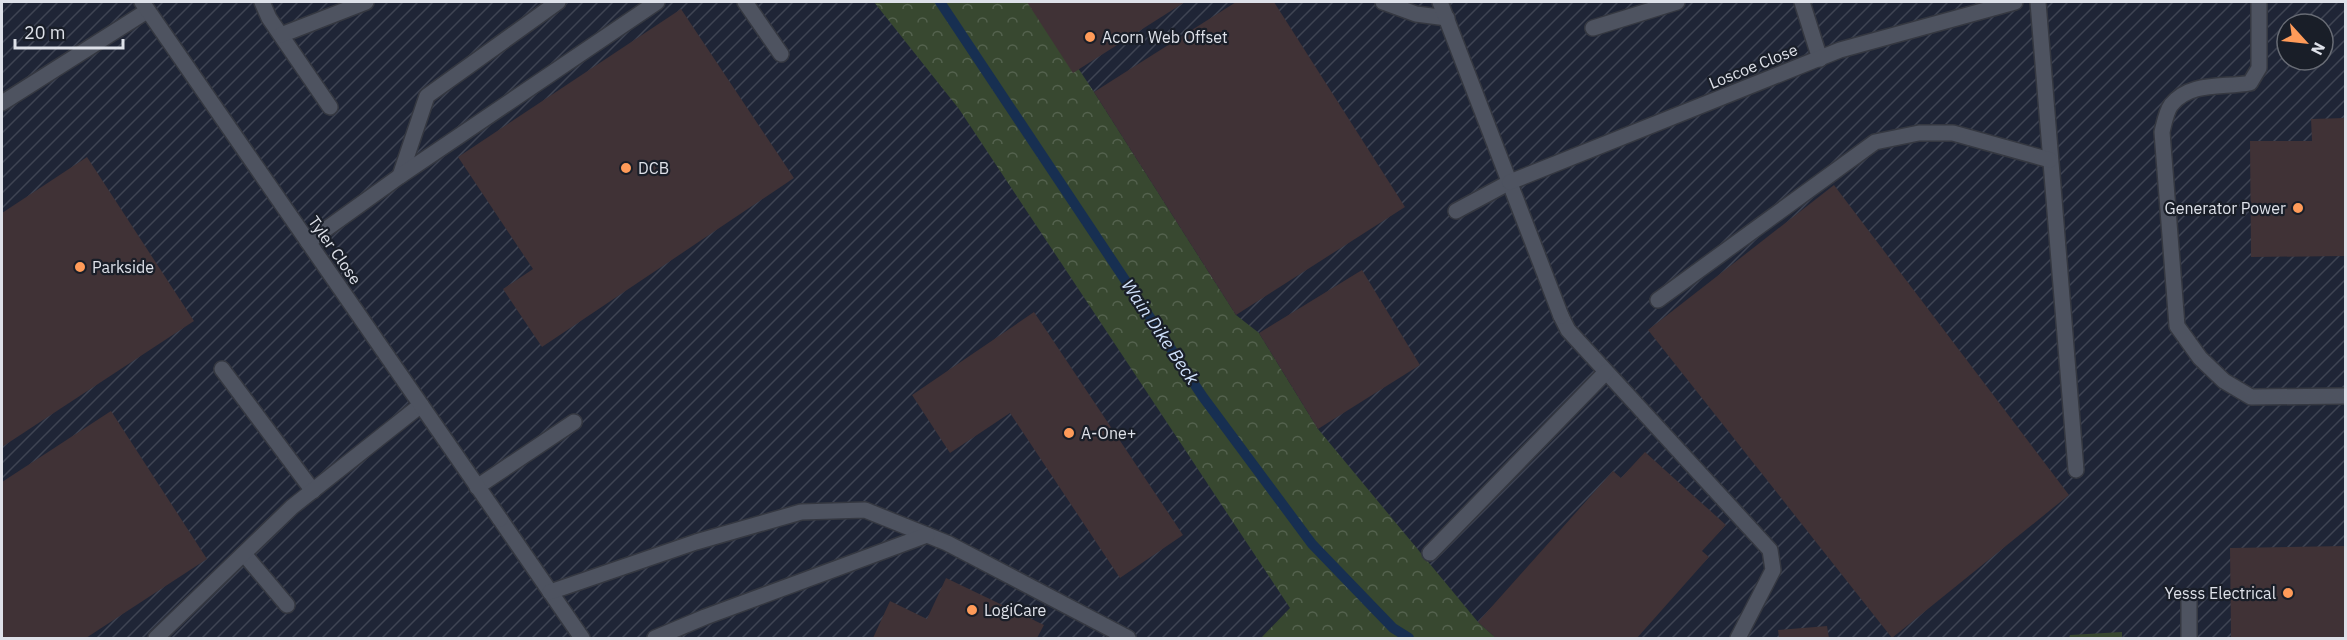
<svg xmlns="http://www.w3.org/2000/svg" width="2347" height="640" viewBox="0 0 2347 640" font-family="'IBM Plex Sans',sans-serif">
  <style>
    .industrial { fill: url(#industrial-furrows); fill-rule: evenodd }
    .forest { fill: url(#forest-crowns) }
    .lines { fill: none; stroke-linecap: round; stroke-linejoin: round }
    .stream { stroke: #172f51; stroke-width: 10 }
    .building { fill: #403236 }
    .lane-casing { stroke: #353841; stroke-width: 18 }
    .street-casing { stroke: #353841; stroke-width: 18 }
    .lane { stroke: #4e5360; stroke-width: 15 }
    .street { stroke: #4e5360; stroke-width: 15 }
    .poi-dot { fill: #ff9b59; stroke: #191e28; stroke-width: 2 }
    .labels { text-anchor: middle; stroke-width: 4.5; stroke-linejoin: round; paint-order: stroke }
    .poi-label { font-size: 16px; fill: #dee1e9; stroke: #191e28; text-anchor: start }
    .street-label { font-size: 16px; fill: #dee1e9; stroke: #191e28 }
    .water-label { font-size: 18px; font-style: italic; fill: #d0e1fb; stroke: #191e28 }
  </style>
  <defs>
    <pattern id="industrial-furrows" width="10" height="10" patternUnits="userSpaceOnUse" patternTransform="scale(1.5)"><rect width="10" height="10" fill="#1f2536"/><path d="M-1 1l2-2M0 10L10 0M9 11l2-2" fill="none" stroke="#3f4453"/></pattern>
    <pattern id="forest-crowns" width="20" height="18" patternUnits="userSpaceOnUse" patternTransform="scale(1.5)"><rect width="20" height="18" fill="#384830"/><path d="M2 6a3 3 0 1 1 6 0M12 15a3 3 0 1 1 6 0" fill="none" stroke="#54624e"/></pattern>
  </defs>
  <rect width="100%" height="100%" fill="#191e28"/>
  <path class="industrial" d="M 2,2 L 2345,2 L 2345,638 L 2,638 ZM 2287,24 L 2323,24 L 2323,60 L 2287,60 Z"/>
  <g class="forest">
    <polygon points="874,2 1034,2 1094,92 1236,315 1259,333 1318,429 1478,622 1496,638 1261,638 1290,608 959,109"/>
    <polygon points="2122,632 2122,638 2069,638 2070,635"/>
  </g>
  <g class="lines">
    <polyline class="stream" points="940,2 1203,397 1312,544 1393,628 1409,638"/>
  </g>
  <g class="building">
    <polygon points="1027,2 1185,2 1073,73"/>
    <polygon points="1236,2 1274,2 1405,207 1236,315 1094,92"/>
    <polygon points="681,9 794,178 542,347 503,289 533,269 458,157"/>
    <polygon points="2345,118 2346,256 2251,257 2250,141 2312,141 2311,119"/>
    <polygon points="87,157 194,321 2,447 2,213"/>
    <polygon points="1834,185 2069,495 1892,638 1648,330"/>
    <polygon points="1362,270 1420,365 1318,429 1259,333"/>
    <polygon points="1034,312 1183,535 1120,578 1010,413 950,453 912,395"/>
    <polygon points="111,411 207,559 86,638 2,638 2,482"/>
    <polygon points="1645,452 1726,525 1702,551 1709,557 1637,638 1496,638 1478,622 1613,471 1621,478"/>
    <polygon points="2346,546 2346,638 2231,638 2230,548"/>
    <polygon points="946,578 1044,625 1037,638 873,638 890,601 927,619"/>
    <polygon points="1827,626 1829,638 1779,638 1778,630"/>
  </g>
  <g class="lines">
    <defs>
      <g id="lane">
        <polyline points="262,2 269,18 330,107"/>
        <polyline points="745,2 781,54"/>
        <polyline points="1383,2 1416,14 1447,18"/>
        <polyline points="1802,2 1820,59"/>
        <polyline points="2038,2 2076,470"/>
        <path d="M 2259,2 L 2259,68 L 2250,83 C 2223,88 2190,81 2171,105 C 2166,112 2164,124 2162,132 L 2177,326 L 2200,358 L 2224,381 L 2251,397 L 2346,396"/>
        <polyline points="1593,28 1677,2"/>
        <polyline points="281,35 366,2"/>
        <polyline points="2,103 147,11"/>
        <polyline points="400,176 427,96 558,2"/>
        <polyline points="1456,211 1510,182"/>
        <polyline points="308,242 400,176 657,2"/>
        <polyline points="1658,300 1875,142 1919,133 1953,133 2050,160"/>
        <polyline points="1561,316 1568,330 1770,550 1773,570 1738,638"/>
        <polyline points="222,369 313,491"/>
        <polyline points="477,487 574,422"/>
        <polyline points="500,519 582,638"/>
        <polyline points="1430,553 1606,372"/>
        <polyline points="244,554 287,605"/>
        <polyline points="550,592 696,542 801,512 865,510 947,543 1128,638"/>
        <polyline points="2189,597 2189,638"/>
        <polyline points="156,638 292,507 421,405"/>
        <polyline points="655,638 705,617 927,535"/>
      </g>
      <g id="street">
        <polyline points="142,2 500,519"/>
        <polyline points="1440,2 1561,316"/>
        <polyline points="1510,182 1840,50 2015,2"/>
      </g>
    </defs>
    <use href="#lane" class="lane-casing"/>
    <use href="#street" class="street-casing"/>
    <use href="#lane" class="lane"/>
    <use href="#street" class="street"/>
  </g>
  <g class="poi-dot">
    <circle cx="1090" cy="37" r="6"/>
    <circle cx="626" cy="168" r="6"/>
    <circle cx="2298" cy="208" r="6"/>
    <circle cx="80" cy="267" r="6"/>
    <circle cx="1069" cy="433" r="6"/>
    <circle cx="2288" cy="593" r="6"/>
    <circle cx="972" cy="610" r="6"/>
  </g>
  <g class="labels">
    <g class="poi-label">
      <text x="1102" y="43">Acorn Web Offset</text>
      <text x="638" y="174">DCB</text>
      <text x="2286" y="214" text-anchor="end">Generator Power</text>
      <text x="92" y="273">Parkside</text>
      <text x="1081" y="439">A-One+</text>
      <text x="2276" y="599" text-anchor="end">Yesss Electrical</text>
      <text x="984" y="616">LogiCare</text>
    </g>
    <g class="street-label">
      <text transform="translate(1753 66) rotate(-22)" y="6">Loscoe Close</text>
      <text transform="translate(335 250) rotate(55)" y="6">Tyler Close</text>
    </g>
    <g class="water-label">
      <text transform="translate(1160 332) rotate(56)" y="6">Wain Dike Beck</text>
    </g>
  </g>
  <rect width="2347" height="640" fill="none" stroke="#dee1e9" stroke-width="6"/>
  <g transform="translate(2305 42) rotate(117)"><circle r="28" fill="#191e28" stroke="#686c75" stroke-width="1.5"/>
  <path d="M0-4.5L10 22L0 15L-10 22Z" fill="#ff9b59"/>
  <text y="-9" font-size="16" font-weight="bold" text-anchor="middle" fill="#dee1e9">N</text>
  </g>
  <path d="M15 39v9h108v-9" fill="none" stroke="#dee1e9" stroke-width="3"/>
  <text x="24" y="39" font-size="18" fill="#dee1e9" stroke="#191e28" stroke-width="4.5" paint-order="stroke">20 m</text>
</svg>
